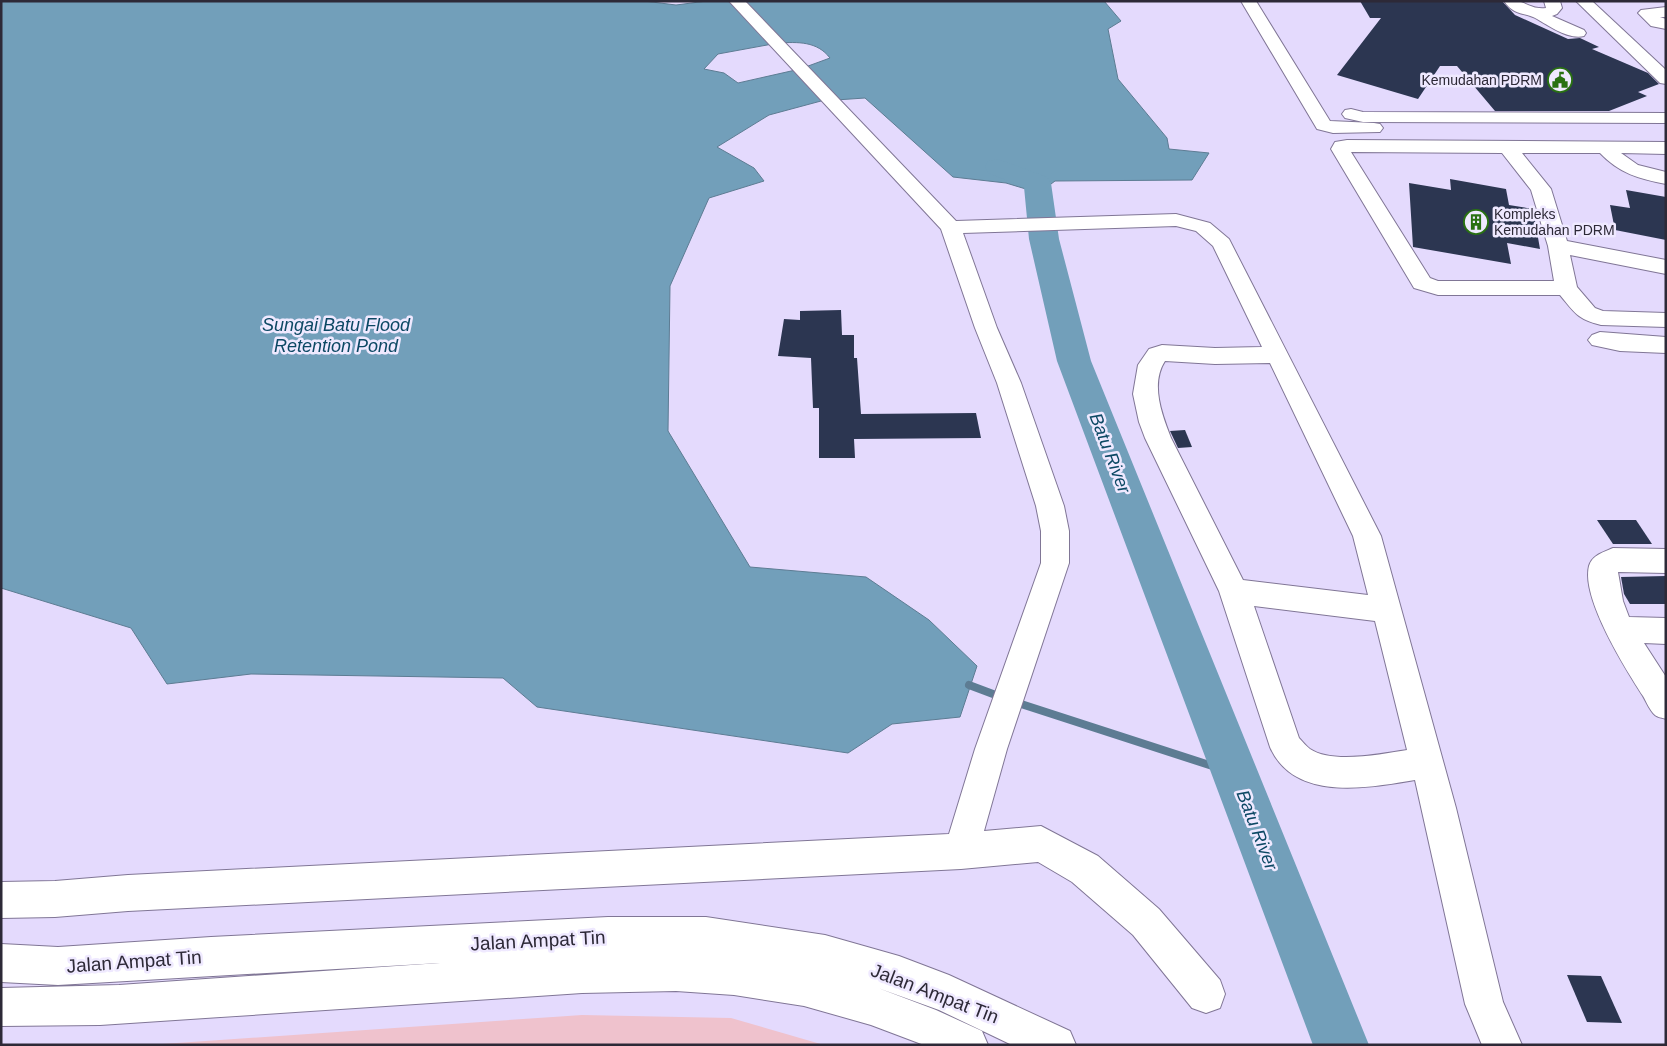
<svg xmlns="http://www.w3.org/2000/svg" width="1667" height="1046" viewBox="0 0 1667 1046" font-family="Arial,sans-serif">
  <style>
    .green { fill: #efc2cd }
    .water { fill: #729fba; stroke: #5d7c93; fill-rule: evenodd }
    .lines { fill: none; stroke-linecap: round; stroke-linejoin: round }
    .stream { stroke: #5d7c93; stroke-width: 8 }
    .river { fill: #729fba; fill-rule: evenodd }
    .building { fill: #2c3651 }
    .minor-casing { stroke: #807696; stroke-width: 2 }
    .minor { fill: #fff; fill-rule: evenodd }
    .labels { text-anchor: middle; stroke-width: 5; stroke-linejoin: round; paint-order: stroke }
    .far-poi-label { font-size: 14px; fill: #2d2937; stroke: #efe9ff; text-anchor: end }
    .water-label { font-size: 18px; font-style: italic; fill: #0c4864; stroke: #efe9ff }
    .near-street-label { font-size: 19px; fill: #2d2937; stroke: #efe9ff }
  </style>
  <rect width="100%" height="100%" fill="#e4dafd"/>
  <polygon class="green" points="582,1015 731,1018 824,1045 148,1045"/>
  <path class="water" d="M 1,1 L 644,1 L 676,5 L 707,1 L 1104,1 L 1121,21 L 1108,29 L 1118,79 L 1167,138 L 1169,149 L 1209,153 L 1192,180 L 1055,181 L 1039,193 L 1006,183 L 953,177 L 865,98 L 821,101 L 769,115 L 717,147 L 754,168 L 764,181 L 709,198 L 670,286 L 668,431 L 750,567 L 866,577 L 929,620 L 977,666 L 960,717 L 892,724 L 848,753 L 537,707 L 503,678 L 251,674 L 167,684 L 131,628 L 1,588 ZM 778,43 C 798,42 817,41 830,58 L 800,69 L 738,83 L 724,73 L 704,69 L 718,54 Z"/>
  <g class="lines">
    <g class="stream">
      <polyline points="969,685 1001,697"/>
      <polyline points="1015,702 1234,773"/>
    </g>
    <polygon class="river" points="998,159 1047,177 1051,183 1059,239 1091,361 1369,1045 1313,1045 1057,361 1029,239 1024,187 988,173 985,167 988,161"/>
  </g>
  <g class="building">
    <polygon points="1360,1 1502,1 1515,15 1568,39 1580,38 1599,47 1592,49 1648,73 1659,84 1638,92 1647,96 1609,111 1495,111 1457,66 1440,66 1418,99 1337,75 1381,18 1370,18"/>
    <polygon points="1450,179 1506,189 1509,205 1533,209 1540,249 1507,243 1511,264 1413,247 1409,183 1451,190"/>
    <polygon points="1626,190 1666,197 1666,240 1615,230 1610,205 1630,208"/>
    <polygon points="841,310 842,335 854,335 854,358 857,358 861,414 976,413 981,438 854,439 855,458 819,458 819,408 813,408 811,358 778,356 784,319 800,320 800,311"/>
    <polygon points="1185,430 1192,447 1178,448 1170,431"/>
    <polygon points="1597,520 1636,520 1652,544 1613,544"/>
    <polygon points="1666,576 1666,604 1630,604 1624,594 1621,577"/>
    <polygon points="1567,975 1601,976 1622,1023 1587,1022"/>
  </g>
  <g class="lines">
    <defs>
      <g id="minor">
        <path d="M 729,1 L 745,1 L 956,221 L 1176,214 L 1210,223 L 1229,239 L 1381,536 L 1456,808 L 1503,1002 L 1522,1045 L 1482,1045 L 1465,1004 L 1415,780 C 1367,788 1294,802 1270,747 L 1219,591 L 1145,438 L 1139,422 L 1133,394 L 1138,365 L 1149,349 L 1162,345 L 1215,348 L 1262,347 L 1213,246 L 1196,231 L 1176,226 L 963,233 L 997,328 L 1021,383 L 1064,506 L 1069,531 L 1069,563 L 1007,749 L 984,831 L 1041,826 L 1098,856 L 1159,909 L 1220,980 L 1225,994 L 1220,1008 L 1206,1013 L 1192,1008 L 1133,935 L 1072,882 L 1038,862 L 961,869 L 128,911 L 55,917 L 1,918 L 1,882 L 55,881 L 128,875 L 949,834 L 975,749 L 1041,563 L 1041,531 L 1036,506 L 997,383 L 975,328 L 941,229 ZM 1165,361 L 1215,364 L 1270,363 L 1353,536 L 1368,595 L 1243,580 L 1171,438 C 1162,415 1150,384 1165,361 ZM 1254,606 L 1375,621 L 1407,750 C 1382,754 1332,764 1310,749 C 1306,746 1303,742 1299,738 Z"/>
        <polygon points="1241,1 1256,1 1330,121 1374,123 1380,124 1383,128 1380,132 1333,133 1317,129"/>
        <path d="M 1504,1 C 1509,1 1516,0 1521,2 C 1531,6 1535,9 1546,8 L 1544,1 L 1560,1 L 1562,8 L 1557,14 L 1552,16 L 1584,30 L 1586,33 L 1584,36 C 1569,40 1549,26 1537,19 C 1525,12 1514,16 1504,1 Z"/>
        <polygon points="1576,1 1592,1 1666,70 1666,84 1660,83"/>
        <polygon points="1666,7 1666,17 1660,17 1666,19 1666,29 1651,26 1638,13 1641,10"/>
        <polygon points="1351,109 1363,112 1666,113 1666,123 1363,122 1345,118 1342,114 1345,110"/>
        <path d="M 1347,140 L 1666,142 L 1666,154 L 1621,153 L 1638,165 L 1666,172 L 1666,184 C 1639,179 1619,173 1600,153 L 1522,153 L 1551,189 L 1567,241 L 1666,260 L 1666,274 L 1570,255 L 1577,287 L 1595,308 L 1603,311 L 1666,313 L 1666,327 L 1601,325 C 1577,319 1575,313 1560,295 L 1438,295 L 1414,288 L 1331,149 L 1335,142 ZM 1351,152 L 1502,153 L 1531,190 L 1548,246 L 1554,281 L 1438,281 L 1430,278 Z"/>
        <polygon points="1600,332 1666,337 1666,353 1620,351 1592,345 1588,340 1592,335"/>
        <path d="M 1613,548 L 1666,549 L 1666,573 L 1618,572 L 1623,601 L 1629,617 L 1666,618 L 1666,644 L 1644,643 L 1666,677 L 1666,719 C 1663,718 1657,717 1655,715 C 1650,711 1646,701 1643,696 C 1625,668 1581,598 1589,566 C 1592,555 1604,552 1613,548 Z"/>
        <polygon points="608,917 706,917 825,935 899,956 949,975 1070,1031 1076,1045 1012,1045 939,1010 878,988 936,1010 982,1031 988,1045 924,1045 871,1025 804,1006 734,995 676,991 582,993 100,1025 1,1026 1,988 119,985 440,963 58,985 1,982 1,944 58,947 211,937"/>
      </g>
    </defs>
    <use href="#minor" class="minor-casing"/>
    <use href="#minor" class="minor"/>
  </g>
  <defs>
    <symbol id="civic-ring" viewBox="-11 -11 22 22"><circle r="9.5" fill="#efe9ff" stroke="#297112" stroke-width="1.5"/><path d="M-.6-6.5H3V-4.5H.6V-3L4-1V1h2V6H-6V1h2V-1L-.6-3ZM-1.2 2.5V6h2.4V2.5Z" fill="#297112"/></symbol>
    <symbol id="building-ring" viewBox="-11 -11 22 22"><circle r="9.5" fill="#efe9ff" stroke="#297112" stroke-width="1.5"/><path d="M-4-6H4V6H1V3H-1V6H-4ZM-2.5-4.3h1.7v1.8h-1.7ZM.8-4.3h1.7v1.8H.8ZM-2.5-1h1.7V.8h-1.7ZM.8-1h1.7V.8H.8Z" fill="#297112"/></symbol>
  </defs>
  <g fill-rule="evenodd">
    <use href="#civic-ring" x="1546" y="66" width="28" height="28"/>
    <use href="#building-ring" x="1462" y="208" width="28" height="28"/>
  </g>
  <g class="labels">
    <g class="far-poi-label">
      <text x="1542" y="85">Kemudahan PDRM</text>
      <text x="1494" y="219" text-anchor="start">Kompleks<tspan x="1494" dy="16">Kemudahan PDRM</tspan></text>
    </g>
    <g class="water-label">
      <text x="336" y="331">Sungai Batu Flood<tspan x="336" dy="21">Retention Pond</tspan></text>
      <text transform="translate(1110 453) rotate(69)" y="6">Batu River</text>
      <text transform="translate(1257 830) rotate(69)" y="6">Batu River</text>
    </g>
    <g class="near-street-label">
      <text transform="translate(538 940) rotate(-3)" y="7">Jalan Ampat Tin</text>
      <text transform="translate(134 961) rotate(-4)" y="7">Jalan Ampat Tin</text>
      <text transform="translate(935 993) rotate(21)" y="7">Jalan Ampat Tin</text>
    </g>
  </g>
  <rect width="1667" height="1046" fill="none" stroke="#2d2937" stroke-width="5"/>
</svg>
